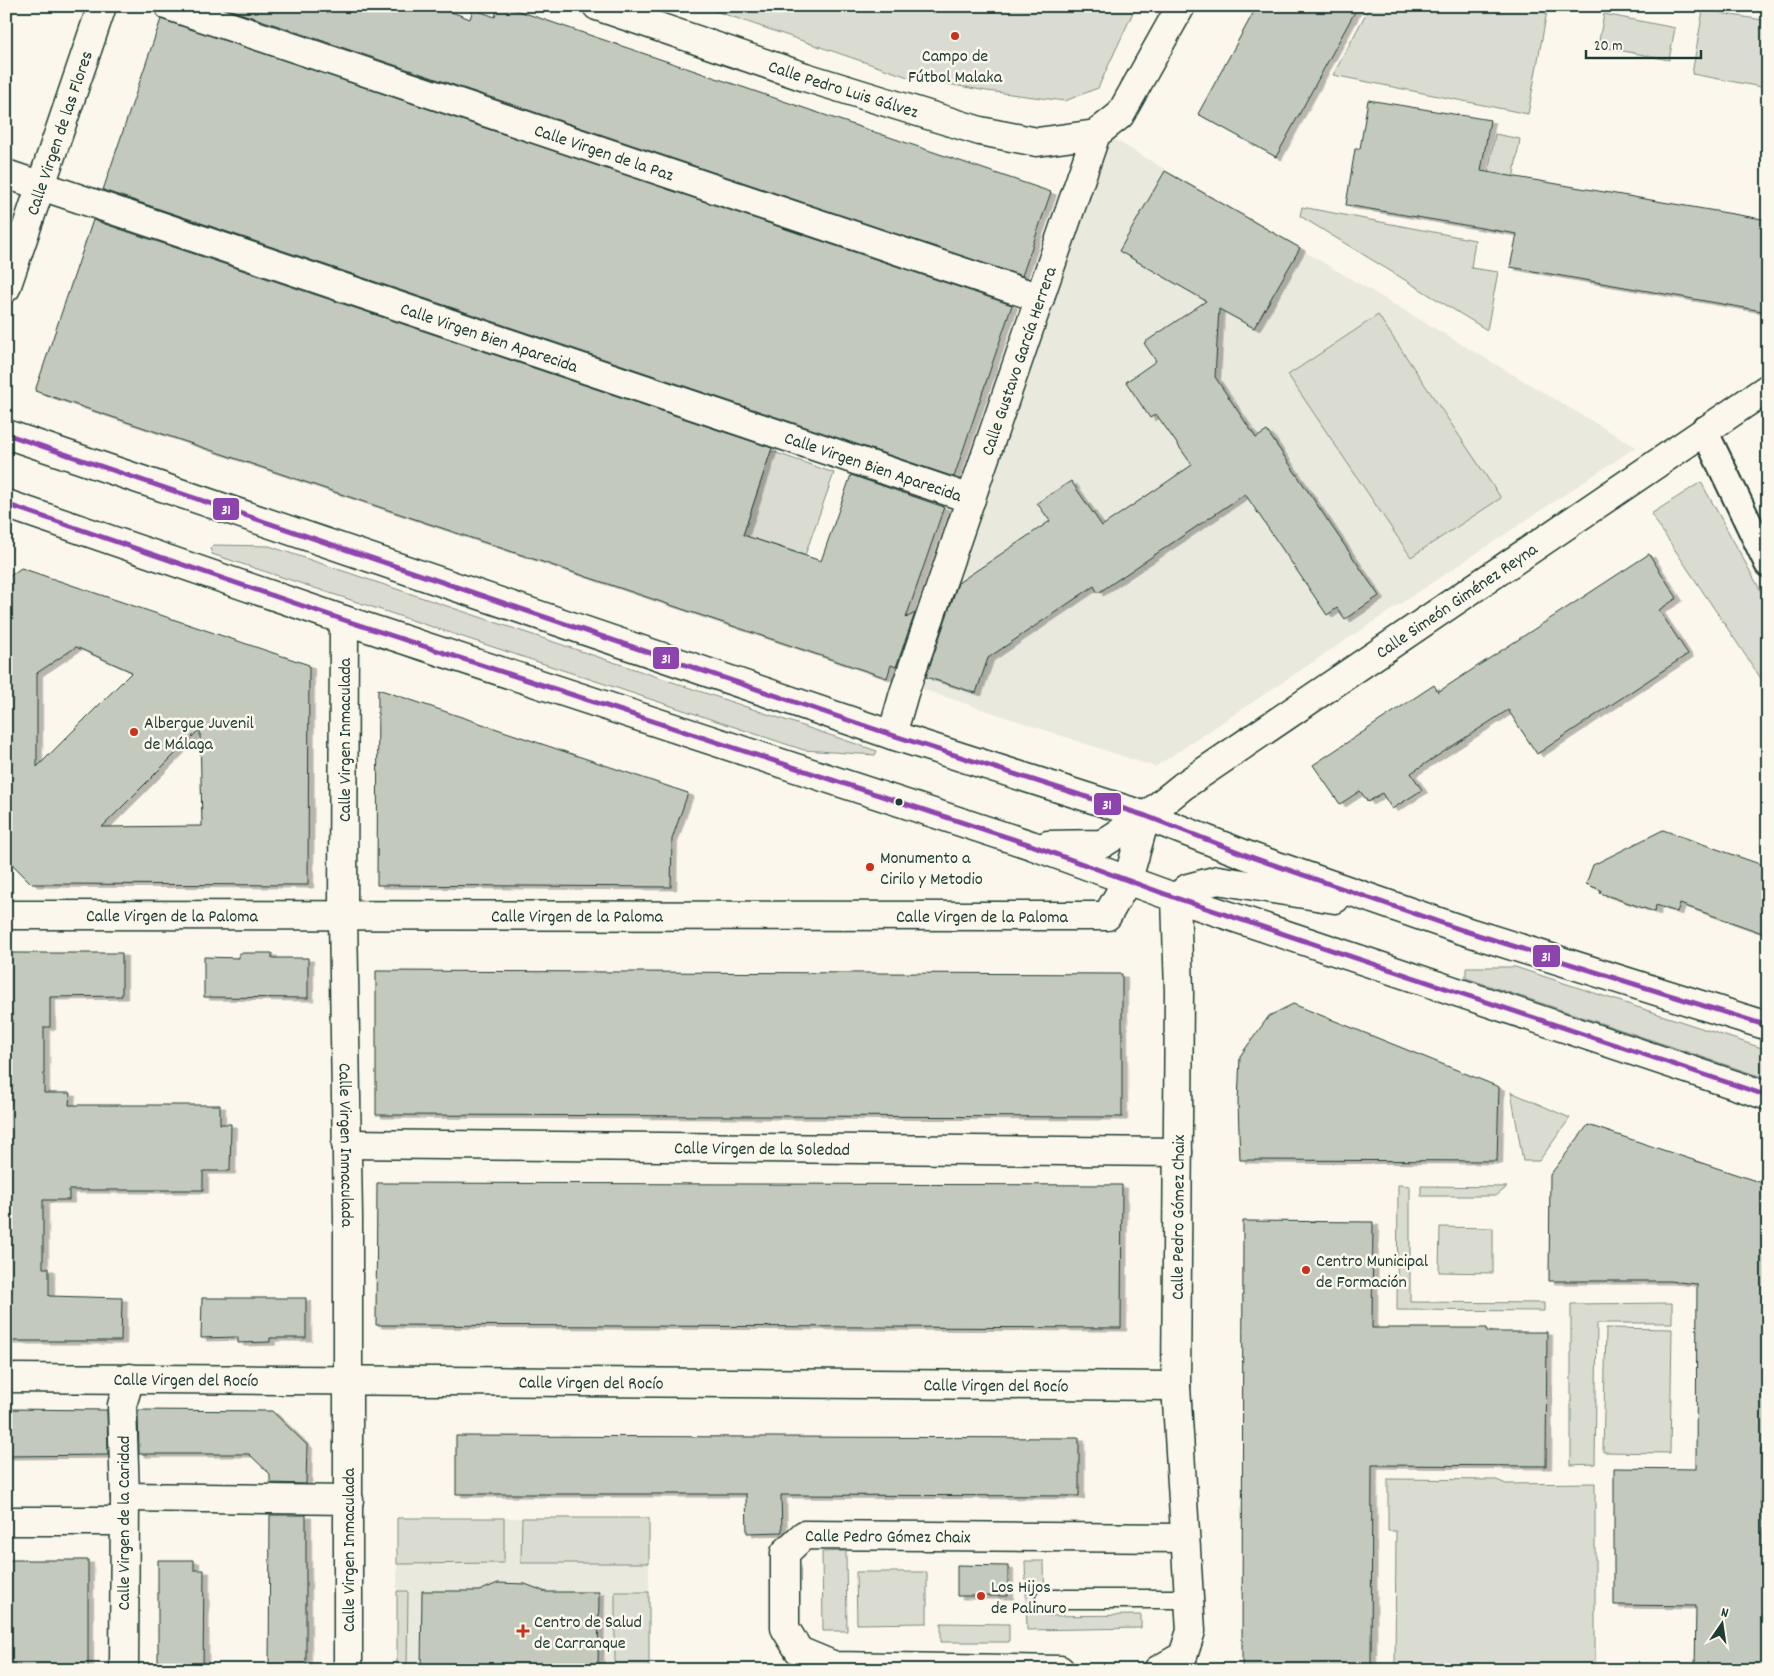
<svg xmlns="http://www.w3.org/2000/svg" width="1774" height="1676" viewBox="0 0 1774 1676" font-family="Dekko,sans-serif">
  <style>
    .built { fill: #eae9de }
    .green { fill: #dbdcd1; stroke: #7d8c82 }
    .building { fill: #c4c9be; stroke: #1f3d34; fill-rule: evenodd; filter: url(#shadow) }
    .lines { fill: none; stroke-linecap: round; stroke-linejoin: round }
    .service-casing { stroke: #1f3d34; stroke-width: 21 }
    .pedestrian-casing { stroke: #1f3d34; stroke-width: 30 }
    .minor-casing { stroke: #1f3d34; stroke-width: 31 }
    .secondary-casing { stroke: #1f3d34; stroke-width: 31 }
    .service { stroke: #fbf7ec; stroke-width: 18 }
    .pedestrian { stroke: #fbf7ec; stroke-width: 26 }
    .minor { stroke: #fbf7ec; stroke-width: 28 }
    .secondary { stroke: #fbf7ec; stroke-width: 28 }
    .bus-1-casing { stroke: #fbf7ec; stroke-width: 9 }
    .bus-1 { stroke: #8e44ad; stroke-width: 5 }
    .poi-dot { fill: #c8321e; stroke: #fbf7ec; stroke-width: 2 }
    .bus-dot { fill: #1f3d34; stroke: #fbf7ec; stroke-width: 2 }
    .labels { text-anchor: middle; stroke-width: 5; stroke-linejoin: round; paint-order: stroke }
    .poi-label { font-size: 18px; fill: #1f3d34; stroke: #fbf7ec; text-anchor: start }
    .street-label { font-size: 18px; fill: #1f3d34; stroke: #fbf7ec }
    .line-badge { stroke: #fbf7ec; stroke-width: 2 }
    .badge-label { font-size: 14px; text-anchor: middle; font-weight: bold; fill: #fff }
  </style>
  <defs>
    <filter id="shadow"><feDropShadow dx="5.5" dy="3" stdDeviation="0" flood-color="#0004"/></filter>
  </defs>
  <rect width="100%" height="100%" fill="#fbf7ec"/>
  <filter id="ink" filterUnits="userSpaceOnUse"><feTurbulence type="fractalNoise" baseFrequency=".02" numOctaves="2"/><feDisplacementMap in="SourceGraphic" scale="10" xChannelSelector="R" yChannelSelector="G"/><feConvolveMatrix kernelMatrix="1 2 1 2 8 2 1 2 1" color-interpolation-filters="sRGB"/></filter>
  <g filter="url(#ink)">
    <g class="built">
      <polygon points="1107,135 1636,447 1155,767 919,688"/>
      <rect x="397" y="1518" width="252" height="152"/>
    </g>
    <g class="green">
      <polygon points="701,6 1136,6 1098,88 1065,101 987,91 908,77"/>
      <polygon points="1370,6 1548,6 1528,114 1333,75"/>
      <polygon points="1703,10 1768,21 1767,88 1692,74"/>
      <polygon points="1604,14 1675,28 1669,60 1598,46"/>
      <polygon points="1495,134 1520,139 1504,232 1488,229 1495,187 1486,185"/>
      <polygon points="1302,207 1475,240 1471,268 1498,272 1487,330 1300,216"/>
      <polygon points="1378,315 1501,498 1411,557 1288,375"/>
      <polygon points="771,451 834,473 805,555 743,535"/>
      <polygon points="1701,482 1768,604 1768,689 1651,514"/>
      <polygon points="213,545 269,546 877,751 875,755 804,750 212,554 210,548"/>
      <polygon points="1466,967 1515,967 1768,1050 1768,1079 1466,978"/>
      <polygon points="1511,1092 1570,1118 1539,1161 1523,1161"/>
      <polygon points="1398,1185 1410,1186 1410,1302 1544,1303 1544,1311 1397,1310"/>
      <polygon points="1421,1186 1507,1187 1496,1196 1421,1196"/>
      <polygon points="1440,1227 1493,1228 1493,1273 1439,1272"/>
      <polygon points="1672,1303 1672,1323 1597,1323 1595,1464 1571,1465 1571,1304"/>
      <polygon points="1606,1328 1672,1329 1670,1453 1603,1452"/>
      <polygon points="1388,1479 1497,1480 1506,1484 1595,1483 1595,1670 1395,1670 1396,1531 1388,1531"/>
      <polygon points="397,1518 504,1518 504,1563 397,1564"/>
      <polygon points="522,1518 649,1518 649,1563 521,1563"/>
      <polygon points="846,1551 847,1631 823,1631 822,1552"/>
      <polygon points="1025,1561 1044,1561 1045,1616 1141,1615 1141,1628 1027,1630"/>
      <polygon points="856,1572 927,1572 927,1623 857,1624"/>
      <polygon points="397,1591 408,1591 407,1670 397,1670"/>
      <rect x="615" y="1592" width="34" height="78"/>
      <polygon points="941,1623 1009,1624 1009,1642 941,1642"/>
    </g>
    <g class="building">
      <polygon points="219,6 436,6 470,19 473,9 495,17 498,6 504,6 1051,192 1022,276"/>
      <polygon points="1257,6 1358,6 1276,157 1198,114"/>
      <polygon points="161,19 1012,305 954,477 103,190"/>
      <polygon points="1368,100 1490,120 1481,171 1768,220 1768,312 1510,267 1517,234 1346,205 1355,149 1360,149"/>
      <polygon points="1165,171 1300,248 1254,328 1219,309 1215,377 1256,438 1267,431 1379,596 1345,619 1337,608 1327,615 1245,494 1098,593 1094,586 988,658 976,693 926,677 958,583 1050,521 1037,503 1071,481 1102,526 1192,465 1156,414 1150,418 1126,382 1156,361 1144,343 1206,301 1119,251"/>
      <polygon points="93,220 772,448 743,535 821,561 851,475 944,507 906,618 915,613 896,667 891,665 887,678 35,391"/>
      <polygon points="1649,554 1677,598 1659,610 1688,654 1537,754 1508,710 1411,773 1422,790 1392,809 1382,793 1368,802 1360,791 1340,804 1313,765 1434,685 1438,692"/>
      <path d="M 21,568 L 309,665 L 308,885 L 32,884 L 6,858 L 6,579 ZM 76,647 L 132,672 L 37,767 L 37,673 ZM 200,729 L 202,826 L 102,827 Z"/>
      <polygon points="378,689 688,793 672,839 671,887 377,885"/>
      <polygon points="1663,830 1768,867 1768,935 1680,904 1677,912 1656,905 1655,912 1600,893 1601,890 1586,884 1593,865"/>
      <polygon points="6,953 122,953 122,996 50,997 50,1027 44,1027 44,1093 70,1093 69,1105 220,1105 220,1124 231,1124 230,1171 203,1171 203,1190 69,1190 69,1200 43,1200 43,1268 49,1268 49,1296 122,1298 121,1341 6,1341"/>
      <polygon points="239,953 272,953 272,958 308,958 308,998 204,997 204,957 239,958"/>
      <polygon points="376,971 1122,974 1122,1117 376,1115"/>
      <polygon points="1293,1004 1499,1087 1497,1161 1240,1160 1238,1103 1240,1056 1269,1016"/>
      <polygon points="1588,1125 1768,1185 1768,1449 1761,1449 1760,1502 1763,1502 1762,1570 1768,1570 1768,1670 1695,1670 1696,1606 1614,1605 1614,1468 1696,1469 1697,1284 1669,1281 1549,1281 1550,1175"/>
      <polygon points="377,1183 1122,1185 1121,1328 376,1325"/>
      <polygon points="1243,1221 1373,1222 1372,1328 1487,1328 1487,1332 1547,1332 1546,1466 1372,1465 1371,1670 1242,1670"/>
      <polygon points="202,1298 306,1298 306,1338 270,1338 270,1342 238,1343 238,1337 201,1338"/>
      <polygon points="6,1409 107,1410 108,1455 6,1456"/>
      <polygon points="138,1410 272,1411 307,1445 306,1484 270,1483 270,1474 249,1454 139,1454"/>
      <polygon points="456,1436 1079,1438 1079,1496 781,1495 782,1532 747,1533 746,1494 456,1494"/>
      <polygon points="270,1515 306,1515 306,1670 269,1670"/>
      <rect x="6" y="1560" width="82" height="110"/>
      <polygon points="158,1560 194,1560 194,1570 204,1570 203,1670 158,1670"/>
      <polygon points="957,1565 1008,1566 1008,1596 957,1596"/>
      <polygon points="498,1583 525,1584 546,1592 599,1592 598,1670 421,1670 422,1591 479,1591"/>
    </g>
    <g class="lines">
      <defs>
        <polyline id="service" points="1045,1599 1190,1599"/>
        <polyline id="pedestrian" points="1704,430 1768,564"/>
        <g id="minor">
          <path id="s1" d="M 169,6 L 1040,298"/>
          <path id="s2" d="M 597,6 L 805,77 L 980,131 L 1037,142 L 1096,134"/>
          <path id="s3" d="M 6,174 L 971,499"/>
          <path id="s4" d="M 6,288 L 102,6"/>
          <path id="s5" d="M 344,620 L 343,916 L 348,1216 L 348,1670"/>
          <path id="s6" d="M 892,735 L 904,693 L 1096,134 L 1120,115 L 1181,6"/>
          <path id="s7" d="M 1146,816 L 1183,786 L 1768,388"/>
          <path id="s8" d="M 6,915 L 1107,916 L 1128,879"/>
          <path id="s9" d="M 346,1144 L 1178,1152"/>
          <path id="s10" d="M 6,1378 L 1176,1386"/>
          <polyline points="125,1497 349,1500"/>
          <polyline points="6,1521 124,1521"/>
          <polyline points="124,1670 125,1497 122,1405 130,1378"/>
          <path id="s11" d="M 1060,1670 L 835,1666 L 799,1651 L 785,1628 L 785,1553 L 804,1535 L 1184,1538"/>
          <path id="s12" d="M 1158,1670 L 1183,1656 L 1191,1631 L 1176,1386 L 1179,991 L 1176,898"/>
        </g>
        <g id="secondary">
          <polyline points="6,434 892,735 1146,816 1254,858 1462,930 1768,1026"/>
          <polyline points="6,504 344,620 1031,845 1176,898 1768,1096"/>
          <polyline points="1048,845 1102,844 1146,816"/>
          <polyline points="1128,879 1146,816"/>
          <polyline points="1176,898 1188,888 1218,880 1335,899"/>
        </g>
      </defs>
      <use href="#service" class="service-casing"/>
      <use href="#pedestrian" class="pedestrian-casing"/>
      <use href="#minor" class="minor-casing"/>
      <use href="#secondary" class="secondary-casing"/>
      <use href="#service" class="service"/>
      <use href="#pedestrian" class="pedestrian"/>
      <use href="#minor" class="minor"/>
      <use href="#secondary" class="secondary"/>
      <defs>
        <g id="bus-1">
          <polyline points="6,434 892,735 1146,816 1254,858 1462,930 1768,1026"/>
          <polyline points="6,504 344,620 1031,845 1176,898 1768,1096"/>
        </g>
      </defs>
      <use href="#bus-1" class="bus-1-casing"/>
      <use href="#bus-1" class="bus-1"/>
    </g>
  </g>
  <g class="poi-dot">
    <circle cx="955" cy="36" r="5"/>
    <circle cx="134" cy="732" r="5"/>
    <circle cx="870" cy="867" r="5"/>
    <circle cx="1306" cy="1270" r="5"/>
    <circle cx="981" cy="1596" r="5"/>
    <path d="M520.5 1623.5h5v5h5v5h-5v5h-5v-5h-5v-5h5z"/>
  </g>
  <circle class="bus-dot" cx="899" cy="802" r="4.5"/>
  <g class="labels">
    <g class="poi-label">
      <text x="955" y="61" text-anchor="middle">Campo de<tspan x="955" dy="21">Fútbol Malaka</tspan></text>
      <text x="144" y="728">Albergue Juvenil<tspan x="144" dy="21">de Málaga</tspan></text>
      <text x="880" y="863">Monumento a<tspan x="880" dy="21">Cirilo y Metodio</tspan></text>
      <text x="1316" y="1266">Centro Municipal<tspan x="1316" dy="21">de Formación</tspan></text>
      <text x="991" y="1592">Los Hijos<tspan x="991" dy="21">de Palinuro</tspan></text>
      <text x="534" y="1627">Centro de Salud<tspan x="534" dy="21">de Carranque</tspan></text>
    </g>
    <g class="street-label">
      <text dy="6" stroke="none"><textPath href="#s2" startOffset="260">Calle Pedro Luis Gálvez</textPath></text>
      <text dy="6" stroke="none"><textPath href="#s4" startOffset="164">Calle Virgen de las Flores</textPath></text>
      <text dy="6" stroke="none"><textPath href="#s1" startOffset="459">Calle Virgen de la Paz</textPath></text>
      <text dy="6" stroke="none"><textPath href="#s3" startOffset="510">Calle Virgen Bien Aparecida</textPath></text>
      <text dy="6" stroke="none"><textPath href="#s6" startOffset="395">Calle Gustavo García Herrera</textPath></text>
      <text dy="6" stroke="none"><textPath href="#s3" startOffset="915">Calle Virgen Bien Aparecida</textPath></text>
      <text dy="6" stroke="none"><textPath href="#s7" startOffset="378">Calle Simeón Giménez Reyna</textPath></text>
      <text transform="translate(344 740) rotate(-90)" y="6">Calle Virgen Inmaculada</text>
      <text dy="6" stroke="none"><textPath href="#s8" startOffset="166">Calle Virgen de la Paloma</textPath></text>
      <text dy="6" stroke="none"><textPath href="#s8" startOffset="571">Calle Virgen de la Paloma</textPath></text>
      <text dy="6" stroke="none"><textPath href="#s8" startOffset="976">Calle Virgen de la Paloma</textPath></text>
      <text dy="6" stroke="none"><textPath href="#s5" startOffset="525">Calle Virgen Inmaculada</textPath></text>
      <text dy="6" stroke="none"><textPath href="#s9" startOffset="416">Calle Virgen de la Soledad</textPath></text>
      <text dy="6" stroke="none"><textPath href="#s12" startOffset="469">Calle Pedro Gómez Chaix</textPath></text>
      <text dy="6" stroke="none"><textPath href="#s10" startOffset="180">Calle Virgen del Rocío</textPath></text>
      <text dy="6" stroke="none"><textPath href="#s10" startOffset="585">Calle Virgen del Rocío</textPath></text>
      <text dy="6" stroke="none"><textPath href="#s10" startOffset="990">Calle Virgen del Rocío</textPath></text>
      <text transform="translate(123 1523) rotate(-90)" y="6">Calle Virgen de la Caridad</text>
      <text dy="6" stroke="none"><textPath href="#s11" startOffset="476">Calle Pedro Gómez Chaix</textPath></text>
      <text transform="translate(348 1550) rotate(-90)" y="6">Calle Virgen Inmaculada</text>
    </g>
  </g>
  <g class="line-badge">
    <rect x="212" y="497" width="28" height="24" rx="5" fill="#8e44ad"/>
    <rect x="652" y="646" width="28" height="24" rx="5" fill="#8e44ad"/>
    <rect x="1093" y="792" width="29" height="24" rx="5" fill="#8e44ad"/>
    <rect x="1532" y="944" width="29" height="24" rx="5" fill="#8e44ad"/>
  </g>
  <g class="badge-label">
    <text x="226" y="514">31</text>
    <text x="666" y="663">31</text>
    <text x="1107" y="809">31</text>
    <text x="1546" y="961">31</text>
  </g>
  <rect width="1774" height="1676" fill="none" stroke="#fbf7ec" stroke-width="25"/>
  <rect x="12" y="12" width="1749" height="1651" fill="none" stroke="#1f3d34" stroke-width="2" filter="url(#ink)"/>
  <g transform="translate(1722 1624) rotate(13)" stroke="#fbf7ec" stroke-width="4" paint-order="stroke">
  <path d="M0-4L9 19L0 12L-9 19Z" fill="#1f3d34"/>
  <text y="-8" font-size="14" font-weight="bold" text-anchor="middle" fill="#1f3d34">N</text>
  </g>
  <path d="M1586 50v8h115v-8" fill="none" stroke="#1f3d34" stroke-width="2.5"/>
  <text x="1594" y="50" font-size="15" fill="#1f3d34" stroke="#fbf7ec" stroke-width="4" paint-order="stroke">20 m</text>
</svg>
